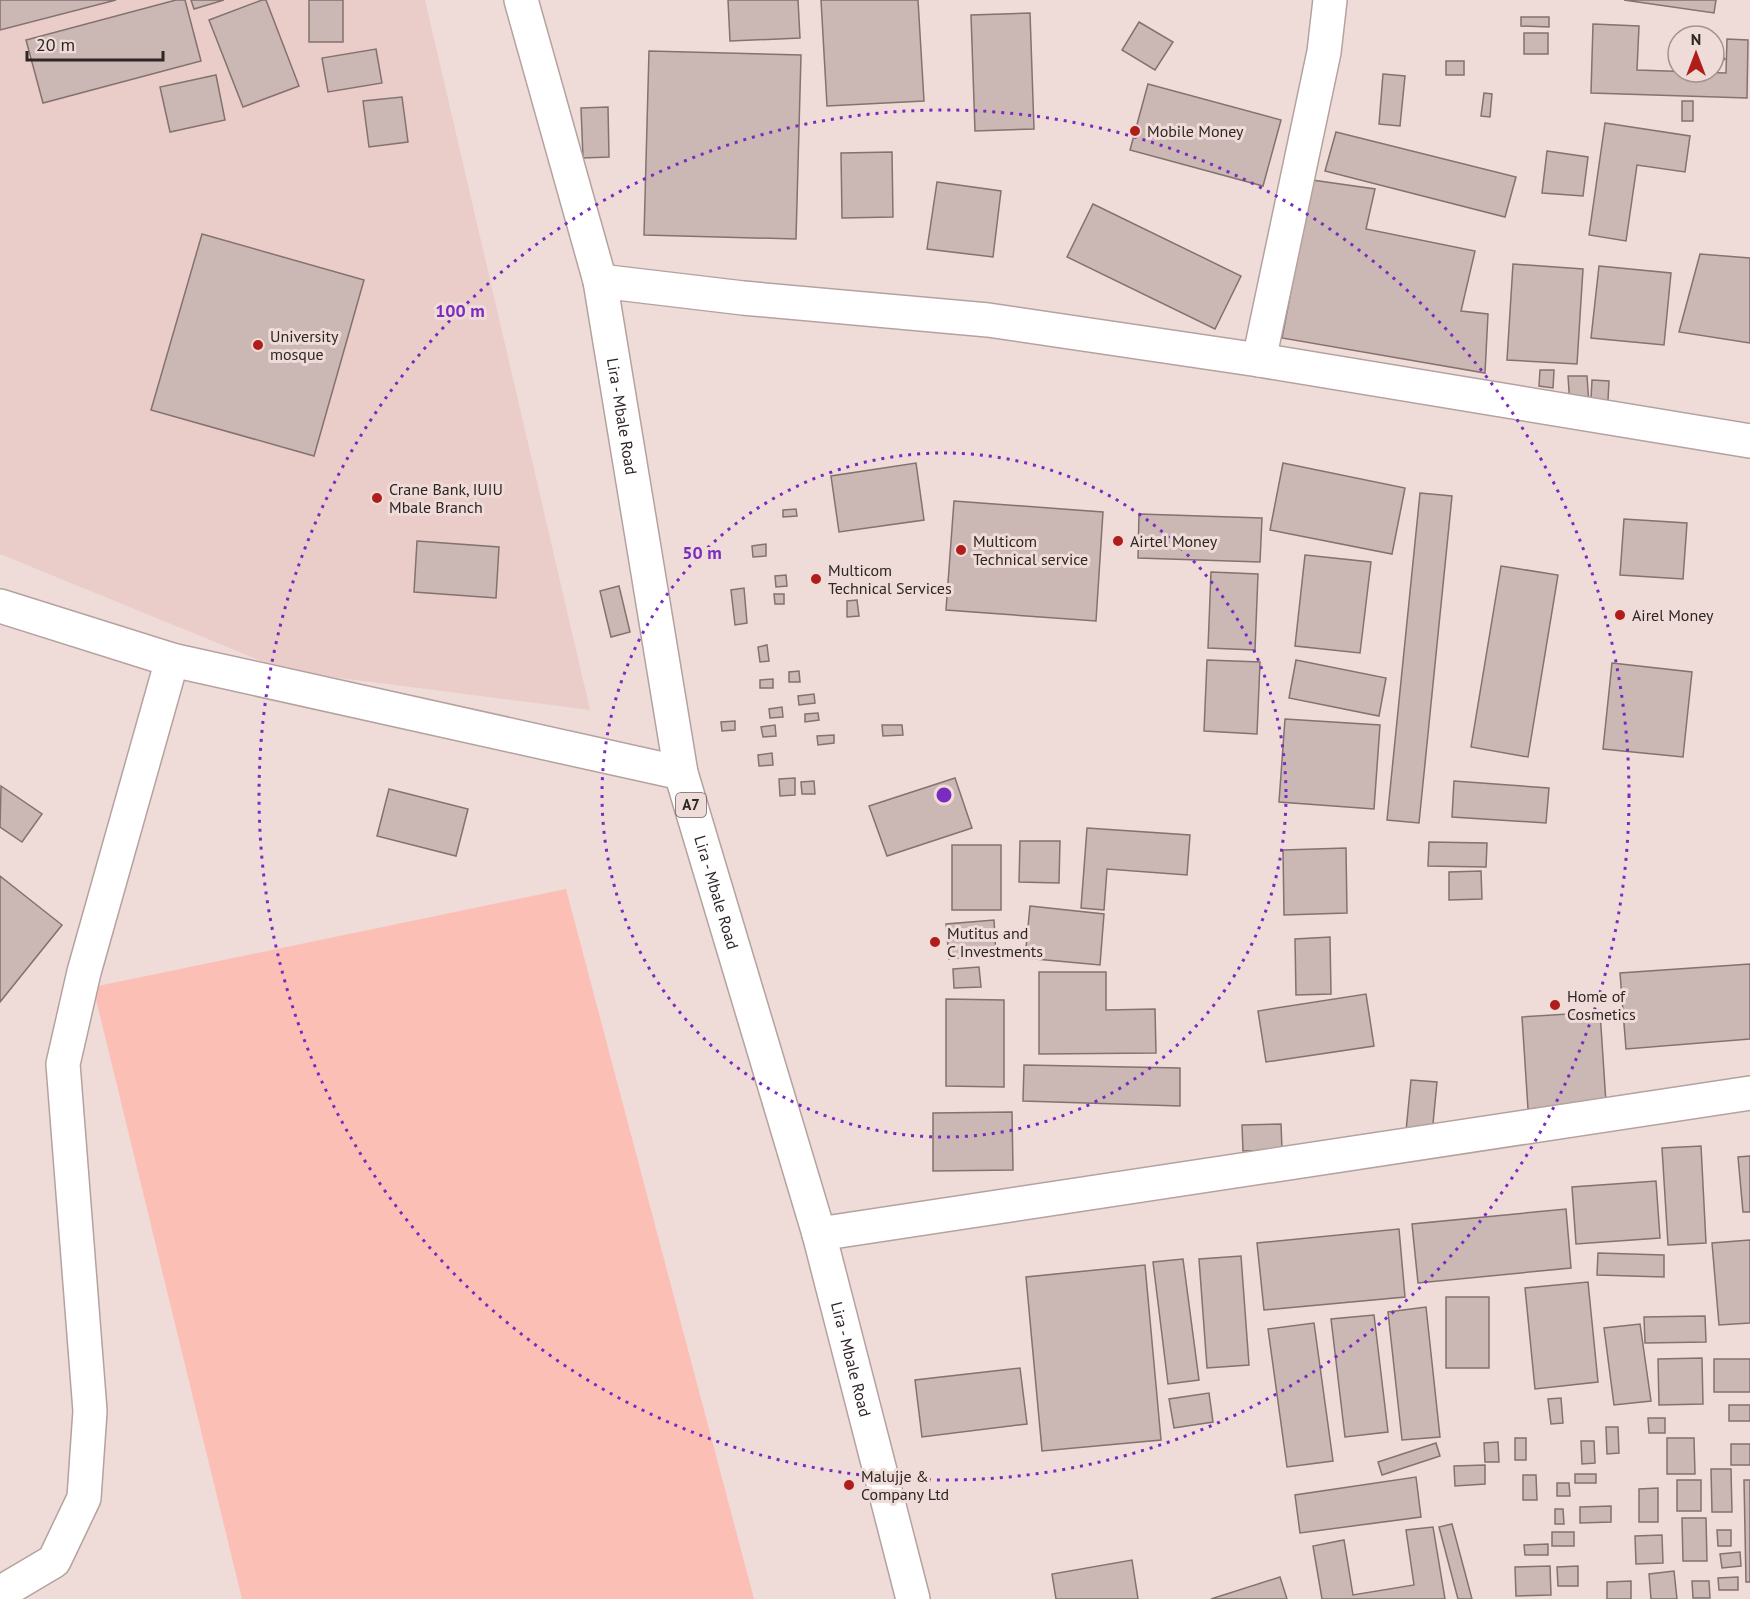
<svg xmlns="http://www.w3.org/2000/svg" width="1750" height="1599" viewBox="0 0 1750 1599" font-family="'PT Sans',sans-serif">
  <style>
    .built { fill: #eacdc9 }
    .green { fill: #fcbfb6 }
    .building { fill: #cbb7b4; stroke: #84726f; stroke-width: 1.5 }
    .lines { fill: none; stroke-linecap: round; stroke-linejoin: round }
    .street-casing { stroke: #b5a29f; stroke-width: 36 }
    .primary-casing { stroke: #b5a29f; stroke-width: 36 }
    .street { stroke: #fff; stroke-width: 33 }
    .primary { stroke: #fff; stroke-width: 33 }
    .ring { fill: none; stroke: #7b2cbf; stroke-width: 3; stroke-dasharray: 3 6 }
    .poi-dot { fill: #af1e1a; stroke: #efdbd8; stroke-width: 2 }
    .labels { text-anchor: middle; stroke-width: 6; stroke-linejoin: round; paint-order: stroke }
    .shield { fill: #efdbd8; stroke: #685c5b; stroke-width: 1.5 }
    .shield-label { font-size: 15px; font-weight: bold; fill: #2e2625 }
    .poi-label { font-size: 16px; fill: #2e2625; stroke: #efdbd8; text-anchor: start }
    .street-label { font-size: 16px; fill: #2e2625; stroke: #efdbd8 }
    .centre { fill: #7b2cbf; stroke: #efdbd8; stroke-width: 3 }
    .ring-label { font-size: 18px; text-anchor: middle; font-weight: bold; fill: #7b2cbf; stroke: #efdbd8; stroke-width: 6; stroke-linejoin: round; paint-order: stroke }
  </style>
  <rect width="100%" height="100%" fill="#efdbd8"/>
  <polygon class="built" points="0,0 425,0 590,710 286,671 0,554"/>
  <polygon class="green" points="566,889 754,1599 242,1599 93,987"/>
  <g class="building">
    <polygon points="0,0 116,0 0,30"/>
    <polygon points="176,0 185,0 201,61 43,103 26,40"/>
    <polygon points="191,0 224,0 194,9"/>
    <polygon points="262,0 266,0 299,86 243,107 209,20"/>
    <rect x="309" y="0" width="34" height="42"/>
    <polygon points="728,0 798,0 800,38 730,41"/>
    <polygon points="821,0 918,0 924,101 827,106"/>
    <polygon points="1624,0 1716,0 1714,13"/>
    <polygon points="1030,13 1034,129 975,131 971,15"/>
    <polygon points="1521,17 1549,17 1549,27 1521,26"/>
    <polygon points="1139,22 1173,42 1155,70 1122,50"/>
    <polygon points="1593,24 1639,26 1637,70 1726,73 1727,39 1748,40 1747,98 1591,93"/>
    <rect x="1524" y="33" width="24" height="21"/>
    <polygon points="1714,46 1725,59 1714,67"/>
    <polygon points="376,49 382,83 328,92 322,58"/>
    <polygon points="649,51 801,55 796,239 644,235"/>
    <rect x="1446" y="61" width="18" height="14"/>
    <polygon points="1383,74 1405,76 1400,126 1379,124"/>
    <polygon points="216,75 225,120 170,132 160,87"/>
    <polygon points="1148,84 1281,120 1263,186 1130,150"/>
    <polygon points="1484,93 1492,94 1490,117 1481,116"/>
    <polygon points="402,97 408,142 369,147 363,101"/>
    <rect x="1682" y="101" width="11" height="20"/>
    <polygon points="608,107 609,157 583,158 581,108"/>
    <polygon points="1605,123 1690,136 1685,172 1637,165 1626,241 1589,235"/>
    <polygon points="1336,132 1516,177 1505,217 1325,171"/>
    <polygon points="1547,151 1588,157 1583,196 1542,193"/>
    <polygon points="892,152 893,217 842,218 841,153"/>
    <polygon points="1312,180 1375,189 1366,229 1475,251 1461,311 1488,314 1485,373 1282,338"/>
    <polygon points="937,182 1001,191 993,257 927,249"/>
    <polygon points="1093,204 1241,276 1215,329 1067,257"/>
    <polygon points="202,234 364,280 314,456 151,410"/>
    <polygon points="1700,254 1750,258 1750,343 1679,332"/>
    <polygon points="1513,264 1583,269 1577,364 1507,360"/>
    <polygon points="1599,266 1671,273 1664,345 1591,338"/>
    <polygon points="1540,370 1554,370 1553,388 1539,386"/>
    <polygon points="1568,376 1587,376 1589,405 1570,406"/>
    <polygon points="1592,380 1609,381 1608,400 1591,399"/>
    <polygon points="916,463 924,520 839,532 831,476"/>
    <polygon points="1283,463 1405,488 1392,554 1270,530"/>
    <polygon points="1420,493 1452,496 1419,823 1387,820"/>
    <polygon points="954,501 1103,512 1096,621 946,610"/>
    <polygon points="796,509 797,516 783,517 783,510"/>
    <polygon points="1139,514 1262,518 1260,562 1138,558"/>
    <polygon points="1624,519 1687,523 1683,579 1620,575"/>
    <polygon points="417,541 499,547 496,598 414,592"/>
    <polygon points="766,544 766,556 753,557 752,546"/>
    <polygon points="1305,555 1371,562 1360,653 1295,646"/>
    <polygon points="1501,566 1558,575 1528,757 1471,747"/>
    <polygon points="1211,572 1258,574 1255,650 1208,648"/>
    <polygon points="786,575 787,586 776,587 775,576"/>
    <polygon points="619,586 630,632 611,637 600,591"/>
    <polygon points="744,588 747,623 735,625 731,590"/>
    <polygon points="774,594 784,594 784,604 775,604"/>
    <polygon points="857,600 859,616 847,617 847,601"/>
    <polygon points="767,645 769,661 760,662 758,647"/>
    <polygon points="1207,660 1260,662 1257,734 1204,731"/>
    <polygon points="1296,660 1386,678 1379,716 1289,698"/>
    <polygon points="1612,663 1692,672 1683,757 1603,749"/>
    <polygon points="799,671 800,682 789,682 789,672"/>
    <polygon points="773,679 773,688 760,688 760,680"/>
    <polygon points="814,694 815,703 799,705 798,696"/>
    <polygon points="782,707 783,717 770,718 769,709"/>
    <polygon points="818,713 819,720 805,722 805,714"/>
    <polygon points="1285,719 1380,725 1374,809 1279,802"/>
    <polygon points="735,721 735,730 722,731 721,722"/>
    <polygon points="775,725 776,736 763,737 761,727"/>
    <polygon points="882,725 902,725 903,735 883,736"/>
    <polygon points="834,735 834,743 818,745 817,736"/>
    <polygon points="772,753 773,765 759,766 758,755"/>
    <polygon points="795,778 795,795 780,796 779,779"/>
    <polygon points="955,778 972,828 887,856 869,806"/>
    <polygon points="814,781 815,794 802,794 801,782"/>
    <polygon points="1454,781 1549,788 1546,823 1452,817"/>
    <polygon points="1,786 42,814 22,842 0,827"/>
    <polygon points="389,789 468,809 456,856 377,836"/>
    <polygon points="1087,828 1190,835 1187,875 1107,869 1104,910 1081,908"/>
    <polygon points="1020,841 1060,841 1059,883 1019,882"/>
    <polygon points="1429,842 1487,843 1486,867 1428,866"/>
    <rect x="952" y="845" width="49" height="65"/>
    <polygon points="1346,848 1347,913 1284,915 1283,850"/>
    <polygon points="1481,871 1482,899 1449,900 1449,872"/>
    <polygon points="0,876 62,925 0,1002"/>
    <polygon points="1030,906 1104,914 1100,965 1025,958"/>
    <polygon points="994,920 996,955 949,959 946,924"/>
    <polygon points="1330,937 1331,994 1296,995 1295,939"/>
    <polygon points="1750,964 1750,1039 1626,1049 1620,973"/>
    <polygon points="979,967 981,987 954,988 953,969"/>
    <polygon points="1039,972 1106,972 1106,1010 1155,1009 1156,1053 1039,1054"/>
    <polygon points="1366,994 1374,1046 1266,1062 1258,1011"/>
    <polygon points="946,999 1004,1000 1004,1087 946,1086"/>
    <polygon points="1600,1012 1606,1103 1528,1109 1522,1017"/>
    <polygon points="1024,1065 1180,1068 1180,1106 1023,1101"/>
    <polygon points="1411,1080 1437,1082 1432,1134 1406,1131"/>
    <polygon points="1012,1112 1013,1170 933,1171 933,1113"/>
    <polygon points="1281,1124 1282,1150 1243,1151 1242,1125"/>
    <polygon points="1701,1146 1706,1243 1668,1245 1662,1148"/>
    <polygon points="1750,1156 1750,1212 1743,1212 1738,1157"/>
    <polygon points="1656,1181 1660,1238 1576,1244 1572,1187"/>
    <polygon points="1566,1209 1571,1268 1418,1283 1412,1224"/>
    <polygon points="1399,1229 1405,1297 1264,1310 1257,1243"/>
    <polygon points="1750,1240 1750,1323 1719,1325 1712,1243"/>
    <polygon points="1598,1253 1664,1255 1664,1277 1597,1275"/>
    <polygon points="1241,1256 1249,1365 1207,1368 1199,1259"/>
    <polygon points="1183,1259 1199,1380 1168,1384 1153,1262"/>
    <polygon points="1145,1265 1161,1440 1042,1451 1026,1277"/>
    <polygon points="1588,1282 1598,1382 1535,1389 1525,1288"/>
    <rect x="1446" y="1297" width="43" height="71"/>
    <polygon points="1426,1307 1440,1437 1402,1440 1388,1312"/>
    <polygon points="1374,1315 1388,1432 1345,1437 1331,1319"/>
    <polygon points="1705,1316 1706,1342 1645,1343 1644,1317"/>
    <polygon points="1314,1323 1333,1461 1287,1467 1268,1329"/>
    <polygon points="1640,1324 1651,1401 1614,1405 1604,1328"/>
    <polygon points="1702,1358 1703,1404 1659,1405 1658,1359"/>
    <rect x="1714" y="1359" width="36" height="33"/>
    <polygon points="1020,1368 1027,1424 922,1437 915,1380"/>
    <polygon points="1209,1393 1213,1422 1174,1428 1169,1399"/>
    <polygon points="1561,1398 1563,1423 1551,1424 1548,1399"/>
    <rect x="1729" y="1405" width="21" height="16"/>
    <polygon points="1648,1418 1665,1418 1665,1433 1649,1433"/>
    <polygon points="1606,1427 1618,1427 1619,1453 1607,1454"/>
    <rect x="1515" y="1438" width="11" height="22"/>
    <polygon points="1667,1438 1694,1438 1695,1474 1667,1474"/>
    <polygon points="1581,1441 1594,1441 1595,1463 1582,1464"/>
    <polygon points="1498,1442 1499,1462 1485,1462 1484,1443"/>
    <polygon points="1436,1443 1440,1456 1382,1475 1378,1462"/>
    <rect x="1731" y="1444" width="19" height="21"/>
    <polygon points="1485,1465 1485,1484 1455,1486 1454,1466"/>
    <polygon points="1711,1469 1731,1469 1732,1512 1712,1512"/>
    <rect x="1575" y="1474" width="21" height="9"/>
    <polygon points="1523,1475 1536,1475 1537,1500 1523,1500"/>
    <polygon points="1416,1477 1421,1517 1300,1533 1295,1495"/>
    <rect x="1677" y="1480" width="24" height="31"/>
    <polygon points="1744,1480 1750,1480 1750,1582 1746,1582"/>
    <polygon points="1557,1483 1569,1483 1570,1496 1557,1496"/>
    <polygon points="1658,1488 1658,1522 1639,1522 1639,1489"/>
    <polygon points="1611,1506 1611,1522 1580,1523 1580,1507"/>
    <polygon points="1555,1509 1563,1509 1564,1524 1555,1524"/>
    <polygon points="1682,1518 1706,1518 1707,1561 1683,1561"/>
    <polygon points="1452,1524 1472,1599 1458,1599 1439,1527"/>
    <polygon points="1433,1527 1445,1599 1322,1599 1313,1546 1344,1540 1353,1595 1414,1585 1406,1530"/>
    <polygon points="1717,1530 1731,1530 1731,1546 1718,1546"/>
    <rect x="1552" y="1532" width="22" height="14"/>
    <polygon points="1662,1535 1663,1563 1636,1564 1635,1536"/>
    <polygon points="1548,1544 1548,1555 1525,1555 1524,1545"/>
    <polygon points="1740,1552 1741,1566 1722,1568 1720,1554"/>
    <polygon points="1132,1560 1138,1599 1056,1599 1052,1574"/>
    <polygon points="1550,1566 1551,1595 1516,1596 1515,1567"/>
    <polygon points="1578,1566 1578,1586 1558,1586 1557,1567"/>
    <polygon points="1674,1571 1677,1599 1651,1599 1649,1574"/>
    <polygon points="1280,1577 1287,1599 1211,1599"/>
    <polygon points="1738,1577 1738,1590 1719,1590 1718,1578"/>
    <polygon points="1631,1581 1631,1599 1607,1599 1607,1582"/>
    <polygon points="1692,1581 1709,1581 1710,1598 1693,1598"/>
  </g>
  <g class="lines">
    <defs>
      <g id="street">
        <polyline points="600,281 743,298 988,320 1259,360 1750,441"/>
        <polyline points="1259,360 1324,52 1330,0"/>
        <polyline points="0,606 172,660 681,773"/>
        <polyline points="819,1234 1750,1093"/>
        <polyline points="0,1593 54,1561 84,1498 90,1411 63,1064 84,972 172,660"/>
      </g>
      <g id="primary">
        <path id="s1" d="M 521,0 L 600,281 L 681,773 L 819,1234 L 913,1599"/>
      </g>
    </defs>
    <use href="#street" class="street-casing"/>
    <use href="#primary" class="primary-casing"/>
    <use href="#street" class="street"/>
    <use href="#primary" class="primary"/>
  </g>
  <g class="ring">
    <circle cx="944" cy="795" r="342"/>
    <circle cx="944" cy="795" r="685"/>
  </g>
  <g class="poi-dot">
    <circle cx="1135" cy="131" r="6"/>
    <circle cx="258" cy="345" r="6"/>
    <circle cx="377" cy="498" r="6"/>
    <circle cx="1118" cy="541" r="6"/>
    <circle cx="961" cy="550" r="6"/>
    <circle cx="816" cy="579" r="6"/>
    <circle cx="1620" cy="615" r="6"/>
    <circle cx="935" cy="942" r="6"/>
    <circle cx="1555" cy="1005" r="6"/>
    <circle cx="849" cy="1485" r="6"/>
  </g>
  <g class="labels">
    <rect class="shield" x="676" y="793" width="30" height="24" rx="4.5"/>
    <g class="shield-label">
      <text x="691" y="810">A7</text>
    </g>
    <g class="poi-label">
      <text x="1147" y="137">Mobile Money</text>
      <text x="270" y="342">University<tspan x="270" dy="18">mosque</tspan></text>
      <text x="389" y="495">Crane Bank, IUIU<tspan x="389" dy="18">Mbale Branch</tspan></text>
      <text x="973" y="547">Multicom<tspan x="973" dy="18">Technical service</tspan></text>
      <text x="1130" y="547">Airtel Money</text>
      <text x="828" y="576">Multicom<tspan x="828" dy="18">Technical Services</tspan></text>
      <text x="1632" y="621">Airel Money</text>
      <text x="947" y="939">Mutitus and<tspan x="947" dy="18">C Investments</tspan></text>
      <text x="1567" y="1002">Home of<tspan x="1567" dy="18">Cosmetics</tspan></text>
      <text x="861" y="1482">Malujje &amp;<tspan x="861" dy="18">Company Ltd</tspan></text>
    </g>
    <g class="street-label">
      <text dy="6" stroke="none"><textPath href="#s1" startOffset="429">Lira - Mbale Road</textPath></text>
      <text dy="6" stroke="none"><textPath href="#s1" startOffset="915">Lira - Mbale Road</textPath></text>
      <text dy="6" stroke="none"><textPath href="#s1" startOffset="1401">Lira - Mbale Road</textPath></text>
    </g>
  </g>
  <circle cx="944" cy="795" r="9" class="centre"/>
  <g class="ring-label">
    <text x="460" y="317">100 m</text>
    <text x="702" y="559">50 m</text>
  </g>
  <g transform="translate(1696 54)"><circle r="28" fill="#efdbd8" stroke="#a29390" stroke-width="1.5"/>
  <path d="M0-4.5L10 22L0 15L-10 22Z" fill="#af1e1a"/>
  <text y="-9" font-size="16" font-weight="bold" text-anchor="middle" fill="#2e2625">N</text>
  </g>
  <path d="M27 51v9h136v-9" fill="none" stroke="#2e2625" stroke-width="3"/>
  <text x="36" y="51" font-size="18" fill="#2e2625" stroke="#efdbd8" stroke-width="4.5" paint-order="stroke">20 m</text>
</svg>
